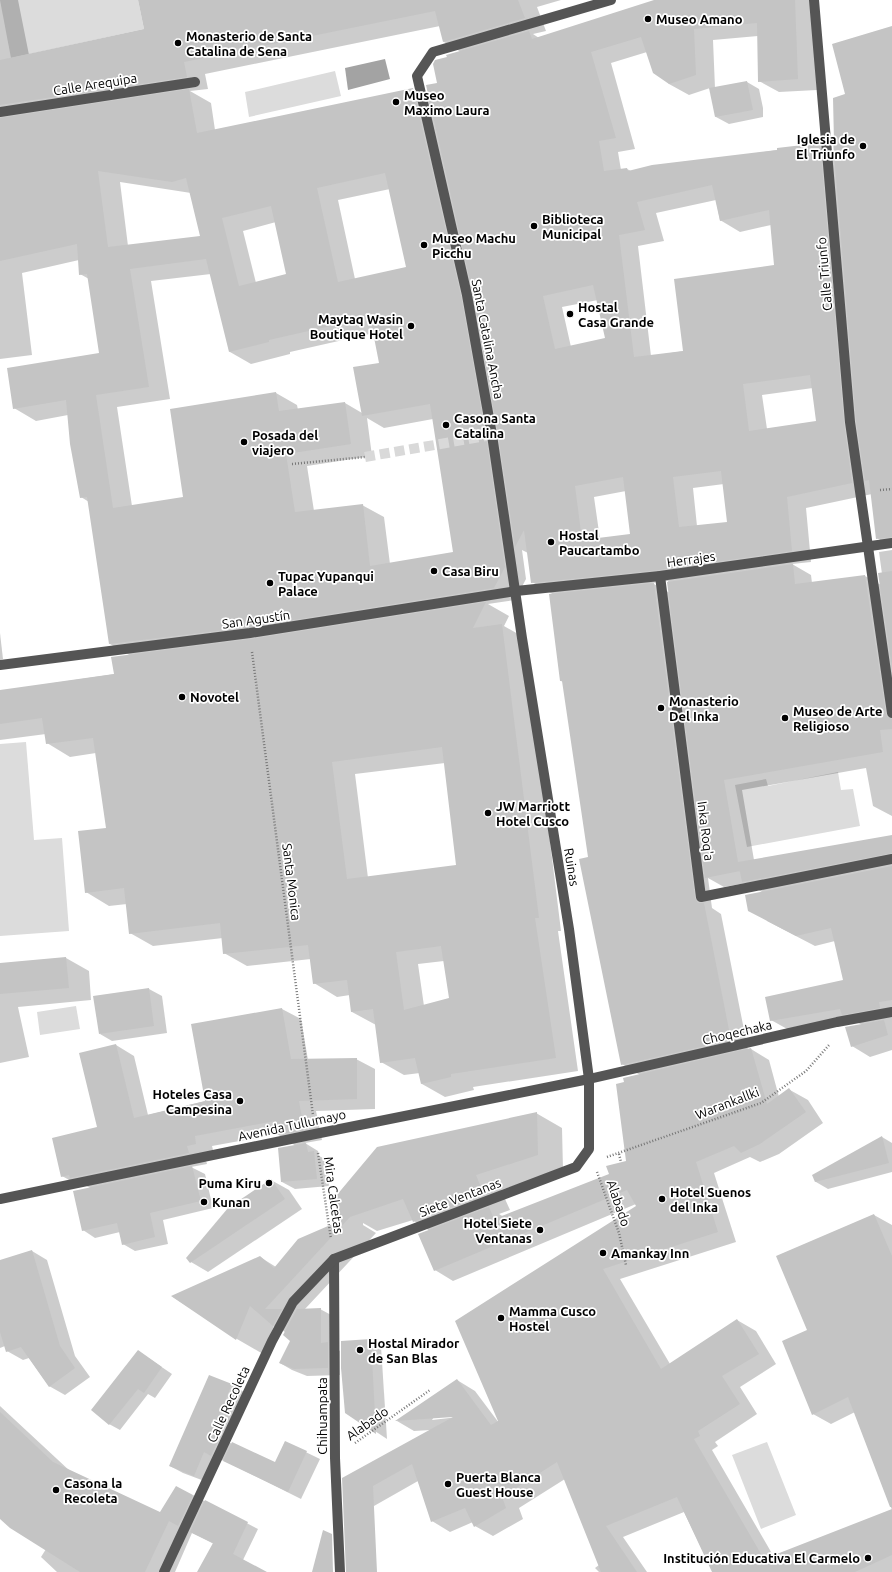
<svg xmlns="http://www.w3.org/2000/svg" width="892" height="1572" viewBox="0 0 892 1572" font-family="Ubuntu,sans-serif">
  <style>
    .green { fill: #dcdcdc }
    .water { fill: #a3a3a3 }
    .shadow { fill: #0003; fill-rule: evenodd }
    .building { fill: #c4c4c4; fill-rule: evenodd }
    .lines { fill: none; stroke-linecap: round; stroke-linejoin: round }
    .minor-tunnel { stroke: #d9d9d9; stroke-width: 10; stroke-dasharray: 10 5; stroke-linecap: butt }
    .path { stroke: #777; stroke-width: 2.5; stroke-dasharray: 1 2; stroke-linecap: butt }
    .minor { stroke: #555; stroke-width: 10 }
    .poi-dot { fill: #000; stroke: #fff; stroke-width: 1.5 }
    .labels { text-anchor: middle; stroke-width: 3.5; stroke-linejoin: round; paint-order: stroke }
    .poi-label { font-size: 13px; font-weight: bold; fill: #000; stroke: #fff; text-anchor: start }
    .street-label { font-size: 13px; fill: #000; stroke: #fff }
  </style>
  <rect width="100%" height="100%" fill="#fff"/>
  <g class="green">
    <polygon points="0,0 138,0 144,29 11,58"/>
    <polygon points="335,71 341,96 249,117 245,92"/>
    <polygon points="26,742 34,840 62,838 69,931 0,936 0,744"/>
    <polygon points="838,772 841,790 853,789 860,826 747,847 735,785 766,779 768,786"/>
    <polygon points="76,1006 80,1029 40,1035 37,1012"/>
    <polygon points="767,1442 796,1515 761,1529 732,1455"/>
  </g>
  <polygon class="water" points="385,59 390,79 348,90 345,68"/>
  <g class="shadow">
    <path d="M 0,0 L 18,0 L 29,55 L 146,29 L 139,0 L 561,0 L 537,7 L 546,31 L 533,34 L 539,38 L 658,0 L 814,0 L 817,90 L 779,92 L 759,81 L 758,36 L 713,40 L 715,88 L 747,82 L 759,89 L 763,108 L 763,117 L 729,124 L 716,117 L 710,88 L 689,95 L 669,84 L 647,52 L 611,63 L 635,149 L 618,152 L 621,170 L 627,169 L 631,171 L 819,144 L 835,153 L 835,142 L 847,95 L 892,27 L 892,547 L 877,538 L 872,494 L 806,508 L 811,562 L 792,564 L 811,575 L 812,583 L 865,576 L 881,585 L 882,574 L 879,552 L 892,550 L 892,816 L 873,806 L 866,768 L 742,790 L 754,860 L 892,836 L 892,1050 L 870,1057 L 852,1046 L 862,1025 L 853,1020 L 789,1030 L 771,1020 L 844,981 L 835,941 L 815,946 L 767,921 L 762,892 L 746,883 L 724,887 L 708,878 L 712,908 L 721,914 L 748,1050 L 751,1049 L 769,1060 L 779,1097 L 790,1090 L 808,1100 L 823,1123 L 779,1154 L 760,1162 L 750,1157 L 714,1173 L 736,1242 L 620,1279 L 670,1364 L 737,1320 L 756,1331 L 776,1364 L 740,1387 L 757,1414 L 715,1442 L 718,1446 L 712,1450 L 774,1557 L 892,1511 L 892,1572 L 713,1572 L 684,1512 L 623,1537 L 647,1572 L 599,1572 L 595,1568 L 599,1565 L 565,1479 L 519,1508 L 523,1519 L 493,1536 L 475,1526 L 473,1522 L 450,1532 L 432,1521 L 418,1481 L 374,1506 L 356,1495 L 431,1430 L 414,1431 L 397,1421 L 457,1380 L 475,1391 L 499,1423 L 637,1206 L 636,1204 L 453,1281 L 435,1270 L 430,1231 L 414,1221 L 413,1220 L 377,1231 L 363,1223 L 363,1225 L 376,1233 L 305,1309 L 320,1309 L 333,1316 L 333,1347 L 340,1351 L 340,1375 L 307,1376 L 292,1370 L 280,1363 L 291,1341 L 285,1332 L 274,1326 L 263,1354 L 237,1339 L 173,1297 L 260,1257 L 276,1267 L 342,1221 L 340,1220 L 536,1113 L 562,1128 L 563,1170 L 501,1190 L 510,1210 L 499,1214 L 504,1217 L 610,1175 L 627,1161 L 625,1082 L 640,1075 L 622,1064 L 563,682 L 561,681 L 554,595 L 532,582 L 528,553 L 522,550 L 526,579 L 515,600 L 488,604 L 509,616 L 504,626 L 525,638 L 561,931 L 558,931 L 578,1071 L 473,1087 L 474,1090 L 445,1097 L 422,1084 L 420,1073 L 404,1075 L 381,1062 L 376,1025 L 352,1012 L 350,995 L 337,997 L 314,983 L 311,959 L 247,966 L 224,953 L 223,938 L 153,946 L 130,933 L 127,904 L 109,906 L 86,892 L 107,829 L 96,753 L 70,757 L 47,743 L 46,734 L 0,740 L 0,691 L 115,674 L 131,656 L 110,644 L 89,502 L 81,497 L 68,415 L 36,421 L 14,408 L 100,354 L 89,279 L 80,274 L 79,260 L 22,273 L 32,355 L 0,359 ZM 440,26 L 444,42 L 461,52 L 448,58 L 438,84 L 430,99 L 413,89 L 215,130 L 211,103 L 190,91 L 208,89 L 205,74 ZM 120,182 L 191,193 L 202,237 L 128,246 ZM 390,189 L 407,268 L 355,279 L 338,200 ZM 716,200 L 720,220 L 740,232 L 771,225 L 775,265 L 684,351 L 651,356 L 638,246 L 664,241 L 656,213 ZM 276,222 L 287,275 L 256,283 L 243,231 ZM 211,274 L 230,352 L 251,364 L 290,354 L 290,352 L 374,333 L 380,363 L 362,413 L 345,403 L 298,410 L 297,405 L 276,393 L 184,498 L 132,506 L 117,407 L 170,399 L 151,281 ZM 598,300 L 606,339 L 571,347 L 562,307 ZM 813,388 L 817,422 L 767,429 L 762,395 ZM 367,418 L 384,428 L 433,419 L 455,553 L 390,564 L 384,517 L 362,505 L 314,511 L 307,466 L 372,456 ZM 724,484 L 729,523 L 697,526 L 693,488 ZM 626,491 L 631,535 L 600,539 L 594,497 ZM 668,581 L 670,593 L 652,583 ZM 445,763 L 457,866 L 368,878 L 355,774 ZM 444,961 L 450,999 L 424,1006 L 418,964 ZM 458,1415 L 458,1417 L 432,1420 L 434,1417 Z"/>
    <polygon points="0,633 3,659 0,660"/>
    <polygon points="66,958 89,971 91,1000 18,1007 29,1057 0,1063 0,969"/>
    <polygon points="149,989 162,996 167,1033 112,1041 100,1034"/>
    <polygon points="282,1009 301,1019 308,1060 356,1059 375,1069 375,1109 316,1111 322,1140 305,1143 318,1151 319,1156 327,1160 329,1186 295,1189 282,1182 296,1146 277,1134 212,1146 214,1154 205,1157 207,1164 191,1167 205,1174 213,1208 163,1220 168,1244 135,1251 123,1244 120,1232 95,1238 83,1230 90,1188 85,1185 80,1186 62,1176 98,1128 116,1045 134,1056 148,1115 206,1101 193,1025"/>
    <polygon points="882,1137 892,1143 892,1172 828,1189 816,1182 814,1176"/>
    <polygon points="271,1180 289,1190 302,1209 208,1272 191,1262"/>
    <polygon points="874,1215 892,1225 892,1510 855,1412 831,1424 813,1414 809,1331"/>
    <polygon points="32,1251 47,1260 75,1356 90,1377 65,1395 49,1386 29,1358 23,1360 7,1351 5,1346 0,1348 0,1261"/>
    <polygon points="370,1340 381,1346 387,1439 346,1412"/>
    <polygon points="138,1351 172,1374 155,1398 148,1394 120,1430 109,1424"/>
    <polygon points="232,1385 244,1392 224,1440 275,1464 285,1442 320,1459 301,1499 225,1461 217,1459 207,1482 183,1473 170,1466"/>
    <polygon points="0,1406 71,1472 160,1513 193,1495 258,1529 243,1560 265,1572 198,1572 214,1544 192,1533 175,1572 57,1572 41,1557 46,1549 0,1517"/>
  </g>
  <g class="building">
    <polygon points="138,0 518,0 525,18 443,42 435,11 184,62 187,77 0,105 0,60 144,29"/>
    <path d="M 654,0 L 795,0 L 798,79 L 758,82 L 757,23 L 694,29 L 696,75 L 669,84 L 653,73 L 641,37 L 591,52 L 616,138 L 599,141 L 604,171 L 627,168 L 628,171 L 652,165 L 777,150 L 777,148 L 820,143 L 844,423 L 852,483 L 787,497 L 792,551 L 659,570 L 531,583 L 524,530 L 515,547 L 498,434 L 473,294 L 426,85 L 437,83 L 433,64 L 435,60 L 447,57 L 446,55 L 529,31 L 532,39 ZM 712,185 L 720,221 L 769,210 L 774,265 L 674,279 L 683,351 L 634,357 L 619,235 L 645,230 L 637,202 ZM 593,285 L 605,338 L 555,349 L 543,296 ZM 810,375 L 816,421 L 749,431 L 743,384 ZM 721,471 L 727,522 L 679,527 L 673,477 ZM 623,477 L 630,534 L 582,540 L 575,486 Z"/>
    <polygon points="892,26 892,537 876,539 869,480 865,481 856,421 833,142 834,142 833,98 845,94 832,44"/>
    <polygon points="747,81 753,110 715,117 709,88"/>
    <path d="M 413,88 L 461,296 L 486,436 L 505,567 L 494,588 L 249,627 L 109,644 L 87,497 L 80,498 L 70,444 L 66,400 L 13,409 L 7,368 L 99,353 L 87,274 L 79,275 L 77,244 L 0,261 L 0,118 L 189,89 L 197,133 ZM 98,171 L 172,182 L 186,178 L 200,236 L 108,247 ZM 385,173 L 406,267 L 338,282 L 317,188 ZM 271,206 L 286,274 L 239,286 L 222,218 ZM 206,259 L 229,352 L 269,342 L 269,340 L 370,317 L 379,363 L 353,367 L 362,416 L 430,404 L 453,552 L 370,566 L 363,504 L 295,512 L 286,454 L 351,444 L 345,402 L 279,411 L 276,392 L 170,409 L 183,497 L 113,508 L 96,395 L 149,387 L 130,269 Z"/>
    <polygon points="793,564 795,584 865,575 886,714 887,717 892,719 892,729 880,730 883,752 724,780 738,862 892,835 892,853 742,882 739,867 740,871 705,878 667,582"/>
    <polygon points="892,571 892,668 878,573"/>
    <polygon points="654,583 695,898 698,903 704,903 731,1040 621,1065 579,859 588,857 562,681 560,681 549,594"/>
    <path d="M 486,602 L 473,628 L 502,624 L 539,918 L 535,918 L 556,1058 L 451,1074 L 451,1077 L 421,1084 L 415,1058 L 380,1063 L 373,1009 L 351,1012 L 347,980 L 313,984 L 308,945 L 223,954 L 220,923 L 129,934 L 124,888 L 85,893 L 78,831 L 106,828 L 93,738 L 46,744 L 42,718 L 0,724 L 0,690 L 114,674 L 111,657 L 251,639 ZM 442,747 L 456,865 L 347,879 L 332,762 ZM 441,946 L 449,998 L 404,1010 L 396,952 Z"/>
    <polygon points="892,866 892,1000 879,1002 880,1008 842,1015 840,1009 770,1021 765,997 843,980 831,928 796,936 748,911 745,895"/>
    <polygon points="66,957 69,988 0,994 0,963"/>
    <polygon points="149,988 154,1026 99,1034 93,996"/>
    <polygon points="282,1008 291,1059 357,1058 357,1099 299,1101 304,1130 276,1135 275,1121 195,1136 196,1144 187,1146 189,1153 70,1178 69,1175 61,1177 52,1138 97,1127 79,1053 116,1044 134,1118 205,1101 191,1024"/>
    <polygon points="884,1020 888,1035 851,1047 845,1027"/>
    <polygon points="751,1048 767,1104 789,1088 806,1112 760,1144 741,1153 734,1146 696,1162 718,1232 603,1269 661,1369 737,1319 759,1354 722,1376 740,1404 698,1431 700,1436 694,1439 764,1559 892,1509 892,1555 855,1572 712,1572 677,1497 606,1526 637,1572 601,1572 557,1462 502,1497 506,1508 474,1527 465,1508 431,1522 412,1464 373,1486 377,1572 346,1572 342,1478 453,1417 395,1421 457,1379 491,1425 498,1421 455,1321 636,1206 627,1190 434,1271 418,1234 489,1207 494,1219 609,1174 606,1166 626,1161 616,1084 624,1082 623,1078"/>
    <polygon points="537,1112 538,1155 476,1175 484,1195 413,1222 403,1199 350,1217 265,1309 282,1309 273,1326 250,1306 236,1340 171,1296 260,1256 274,1268 298,1239 342,1220 339,1220 336,1196 377,1147"/>
    <polygon points="882,1136 889,1163 815,1182 812,1175"/>
    <polygon points="306,1143 308,1152 314,1151 317,1179 281,1182 278,1148"/>
    <polygon points="192,1166 201,1201 150,1213 155,1237 122,1245 117,1223 82,1231 73,1191"/>
    <polygon points="271,1179 285,1199 190,1263 186,1258 228,1208"/>
    <polygon points="874,1214 892,1256 892,1507 890,1507 848,1397 812,1415 782,1341 807,1330 776,1256"/>
    <polygon points="32,1250 60,1346 75,1368 49,1387 21,1347 6,1352 0,1332 0,1260"/>
    <polygon points="321,1308 321,1343 328,1342 328,1368 294,1369 279,1363 290,1341 283,1335 297,1309"/>
    <polygon points="371,1339 376,1434 345,1413 341,1368 341,1341"/>
    <polygon points="138,1350 162,1367 144,1393 138,1389 109,1425 91,1410"/>
    <polygon points="209,1375 232,1384 212,1432 220,1436 211,1456 204,1452 194,1476 169,1466"/>
    <polygon points="0,1412 53,1462 160,1512 176,1486 193,1495 178,1526 169,1521 145,1572 80,1572 10,1528 0,1519"/>
    <polygon points="285,1441 307,1451 288,1492 223,1461 232,1442 275,1462"/>
    <polygon points="205,1500 248,1522 233,1554 267,1572 197,1572 213,1543 190,1532"/>
    <polygon points="323,1530 332,1534 333,1572 312,1572"/>
  </g>
  <g class="lines">
    <polyline class="minor-tunnel" points="365,457 492,435"/>
    <g class="path">
      <polyline points="292,464 365,457"/>
      <polyline points="880,490 892,489"/>
      <polyline points="252,652 313,1115"/>
      <polyline points="318,1153 331,1239"/>
      <polyline points="619,1154 621,1162"/>
      <polyline points="607,1157 761,1103 806,1071 829,1045"/>
      <polyline points="597,1172 619,1233 626,1265"/>
      <polyline points="355,1443 430,1390"/>
    </g>
    <g class="minor">
      <polyline points="814,0 850,422 892,713"/>
      <polyline points="0,112 195,82"/>
      <polyline points="660,576 701,897 892,859"/>
      <polyline points="0,665 250,633 516,591 660,576 892,543"/>
      <polyline points="0,1199 315,1134 589,1079 837,1022 892,1012"/>
      <polyline points="334,1259 335,1458 340,1572"/>
      <polyline points="164,1572 272,1341 293,1302 334,1259 576,1167 589,1149 589,1079 569,929 522,638 492,435 467,295 417,76 433,52 611,0"/>
    </g>
  </g>
  <g class="poi-dot">
    <circle cx="648" cy="19" r="4"/>
    <circle cx="178" cy="43" r="4"/>
    <circle cx="396" cy="102" r="4"/>
    <circle cx="863" cy="146" r="4"/>
    <circle cx="534" cy="226" r="4"/>
    <circle cx="424" cy="245" r="4"/>
    <circle cx="570" cy="314" r="4"/>
    <circle cx="411" cy="326" r="4"/>
    <circle cx="446" cy="425" r="4"/>
    <circle cx="244" cy="442" r="4"/>
    <circle cx="551" cy="542" r="4"/>
    <circle cx="434" cy="571" r="4"/>
    <circle cx="270" cy="583" r="4"/>
    <circle cx="182" cy="697" r="4"/>
    <circle cx="661" cy="708" r="4"/>
    <circle cx="785" cy="718" r="4"/>
    <circle cx="488" cy="813" r="4"/>
    <circle cx="240" cy="1101" r="4"/>
    <circle cx="269" cy="1183" r="4"/>
    <circle cx="662" cy="1199" r="4"/>
    <circle cx="204" cy="1202" r="4"/>
    <circle cx="540" cy="1230" r="4"/>
    <circle cx="603" cy="1253" r="4"/>
    <circle cx="501" cy="1318" r="4"/>
    <circle cx="360" cy="1350" r="4"/>
    <circle cx="448" cy="1484" r="4"/>
    <circle cx="56" cy="1490" r="4"/>
    <circle cx="868" cy="1558" r="4"/>
  </g>
  <g class="labels">
    <g class="poi-label">
      <text x="656" y="24">Museo Amano</text>
      <text x="186" y="41">Monasterio de Santa<tspan x="186" dy="15">Catalina de Sena</tspan></text>
      <text x="404" y="100">Museo<tspan x="404" dy="15">Maximo Laura</tspan></text>
      <text x="855" y="144" text-anchor="end">Iglesia de<tspan x="855" dy="15">El Triunfo</tspan></text>
      <text x="542" y="224">Biblioteca<tspan x="542" dy="15">Municipal</tspan></text>
      <text x="432" y="243">Museo Machu<tspan x="432" dy="15">Picchu</tspan></text>
      <text x="578" y="312">Hostal<tspan x="578" dy="15">Casa Grande</tspan></text>
      <text x="403" y="324" text-anchor="end">Maytaq Wasin<tspan x="403" dy="15">Boutique Hotel</tspan></text>
      <text x="454" y="423">Casona Santa<tspan x="454" dy="15">Catalina</tspan></text>
      <text x="252" y="440">Posada del<tspan x="252" dy="15">viajero</tspan></text>
      <text x="559" y="540">Hostal<tspan x="559" dy="15">Paucartambo</tspan></text>
      <text x="442" y="576">Casa Biru</text>
      <text x="278" y="581">Tupac Yupanqui<tspan x="278" dy="15">Palace</tspan></text>
      <text x="190" y="702">Novotel</text>
      <text x="669" y="706">Monasterio<tspan x="669" dy="15">Del Inka</tspan></text>
      <text x="793" y="716">Museo de Arte<tspan x="793" dy="15">Religioso</tspan></text>
      <text x="496" y="811">JW Marriott<tspan x="496" dy="15">Hotel Cusco</tspan></text>
      <text x="232" y="1099" text-anchor="end">Hoteles Casa<tspan x="232" dy="15">Campesina</tspan></text>
      <text x="261" y="1188" text-anchor="end">Puma Kiru</text>
      <text x="670" y="1197">Hotel Suenos<tspan x="670" dy="15">del Inka</tspan></text>
      <text x="212" y="1207">Kunan</text>
      <text x="532" y="1228" text-anchor="end">Hotel Siete<tspan x="532" dy="15">Ventanas</tspan></text>
      <text x="611" y="1258">Amankay Inn</text>
      <text x="509" y="1316">Mamma Cusco<tspan x="509" dy="15">Hostel</tspan></text>
      <text x="368" y="1348">Hostal Mirador<tspan x="368" dy="15">de San Blas</tspan></text>
      <text x="456" y="1482">Puerta Blanca<tspan x="456" dy="15">Guest House</tspan></text>
      <text x="64" y="1488">Casona la<tspan x="64" dy="15">Recoleta</tspan></text>
      <text x="860" y="1563" text-anchor="end">Institución Educativa El Carmelo</text>
    </g>
    <g class="street-label">
      <text transform="translate(95 84) rotate(-9)" y="5">Calle Arequipa</text>
      <text transform="translate(824 274) rotate(-95)" y="5">Calle Triunfo</text>
      <text transform="translate(488 339) rotate(79)" y="5">Santa Catalina Ancha</text>
      <text transform="translate(691 559) rotate(-8)" y="5">Herrajes</text>
      <text transform="translate(256 619) rotate(-8)" y="5">San Agustín</text>
      <text transform="translate(706 831) rotate(83)" y="5">Inka Roq'a</text>
      <text transform="translate(572 867) rotate(81)" y="5">Ruinas</text>
      <text transform="translate(292 882) rotate(83)" y="5">Santa Monica</text>
      <text transform="translate(737 1032) rotate(-13)" y="5">Choqechaka</text>
      <text transform="translate(727 1103) rotate(-21)" y="5">Warankallki</text>
      <text transform="translate(292 1125) rotate(-12)" y="5">Avenida Tullumayo</text>
      <text transform="translate(334 1195) rotate(82)" y="5">Mira Calcetas</text>
      <text transform="translate(460 1197) rotate(-21)" y="5">Siete Ventanas</text>
      <text transform="translate(619 1203) rotate(71)" y="5">Alabado</text>
      <text transform="translate(228 1404) rotate(-65)" y="5">Calle Recoleta</text>
      <text transform="translate(322 1416) rotate(-90)" y="5">Chihuampata</text>
      <text transform="translate(367 1423) rotate(-35)" y="5">Alabado</text>
    </g>
  </g>
</svg>
